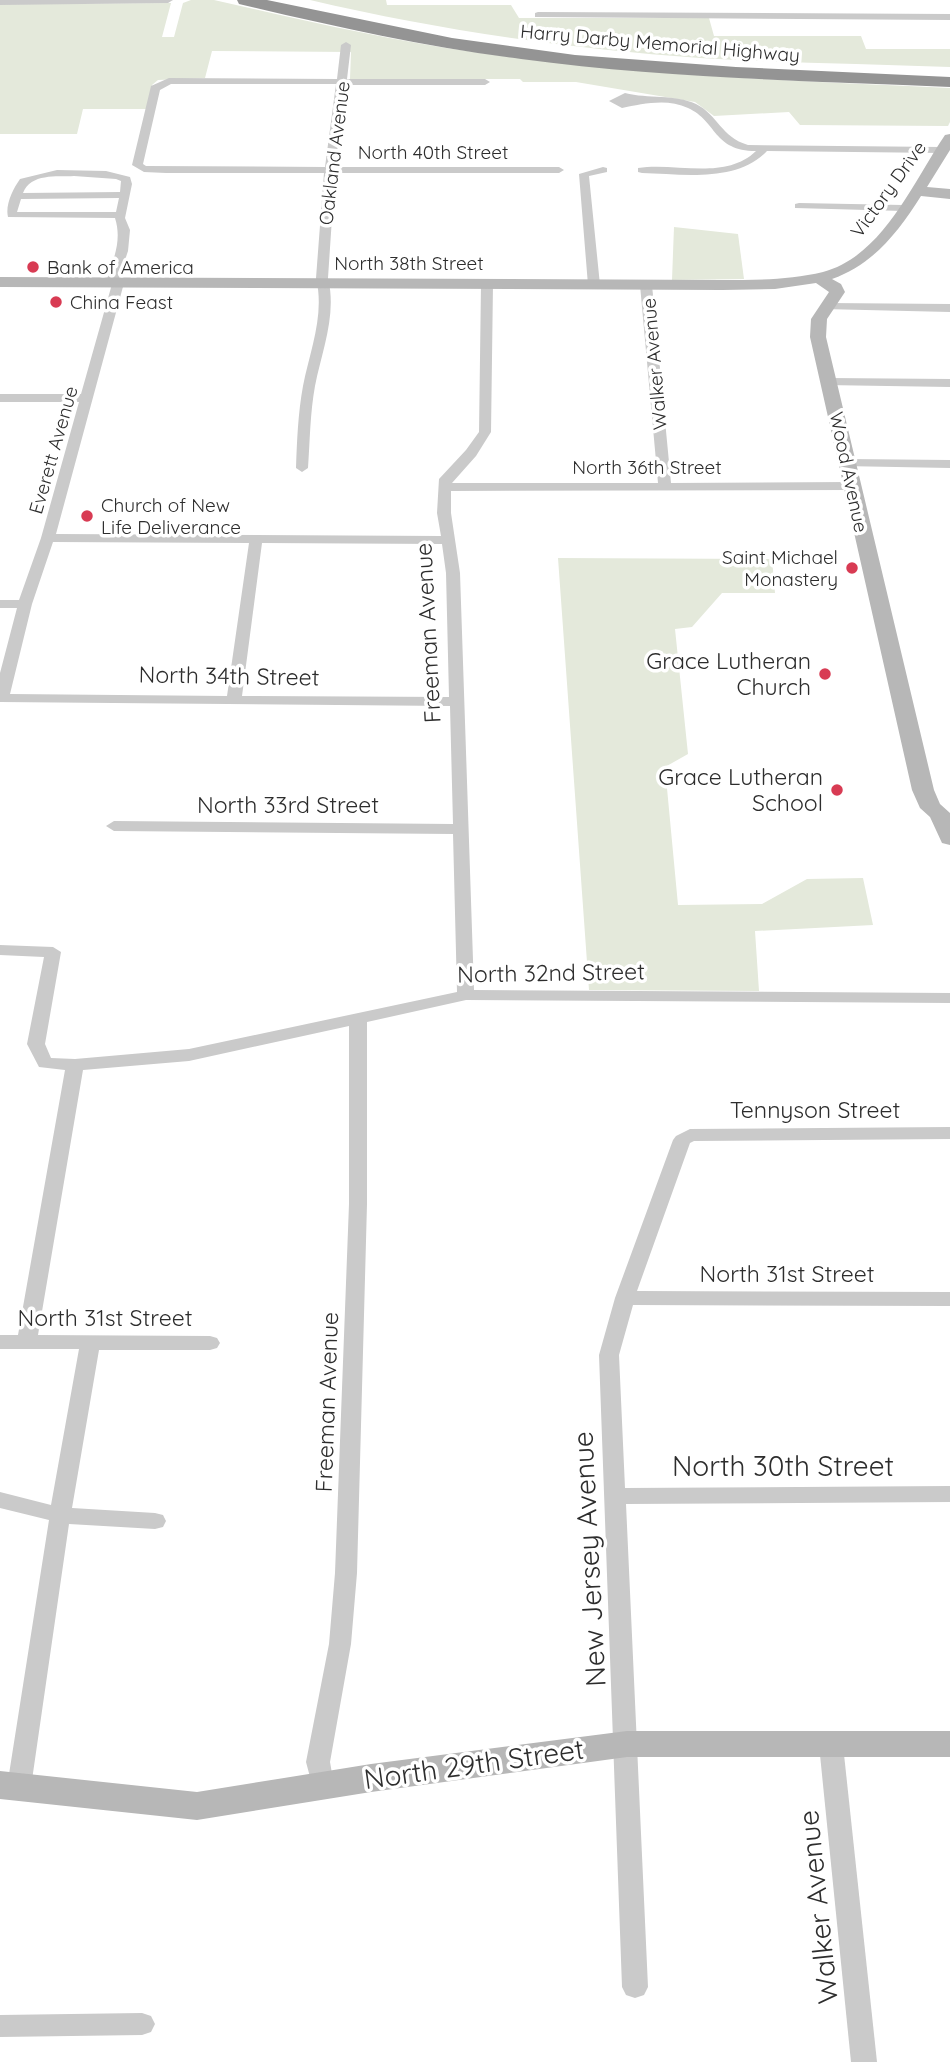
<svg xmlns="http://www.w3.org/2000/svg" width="950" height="2062" viewBox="0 0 950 2062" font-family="Quicksand,sans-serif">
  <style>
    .green { fill: #e4e9db }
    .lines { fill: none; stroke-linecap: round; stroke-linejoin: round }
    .street { fill: #cacaca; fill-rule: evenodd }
    .secondary { fill: #b7b7b7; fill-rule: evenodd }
    .highway { fill: #949494; fill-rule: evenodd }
    .poi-dot { fill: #d83b53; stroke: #fff; stroke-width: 2.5 }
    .labels { text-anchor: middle; stroke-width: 7; stroke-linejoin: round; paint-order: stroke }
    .far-street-label { font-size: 19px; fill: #2d2d2d; stroke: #fff }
    .far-poi-label { font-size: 19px; fill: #2d2d2d; stroke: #fff; text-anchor: start }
    .street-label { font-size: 23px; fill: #2d2d2d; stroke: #fff }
    .poi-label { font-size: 23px; fill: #2d2d2d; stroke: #fff; text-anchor: end }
    .near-street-label { font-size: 28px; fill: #2d2d2d; stroke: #fff }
  </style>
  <rect width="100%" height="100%" fill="#fff"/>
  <g class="green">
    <path d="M 191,0 L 214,0 C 300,19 386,40 474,52 C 632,75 791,81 950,88 L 950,122 L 948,126 L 800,125 L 789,112 L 714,116 L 695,102 L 576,82 L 523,82 L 520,79 L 350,79 L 351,52 L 212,51 L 205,78 L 158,80 L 152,85 L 147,109 L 83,109 L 77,134 L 0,134 L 0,4 L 171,3 L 162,37 L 174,37 L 183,3 Z"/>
    <path d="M 310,0 L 386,0 L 387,5 L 511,5 L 519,18 L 709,18 L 714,36 L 861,36 L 866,49 L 950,49 L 950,67 C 867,64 783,63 700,58 C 569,49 438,30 310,0 Z"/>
    <polygon points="674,227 738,234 744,279 672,280"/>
    <polygon points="558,558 772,559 775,593 722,593 692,627 675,629 688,754 665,767 678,905 762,904 807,879 863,878 873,925 755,931 759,991 589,990"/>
  </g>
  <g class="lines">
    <g class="street">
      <polygon points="0,0 173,0 168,3 0,5"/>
      <polygon points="538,12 950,14 950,20 535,17 535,13"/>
      <path d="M 346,42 L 351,45 L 347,79 L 485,79 L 490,82 L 485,85 L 346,85 L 335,167 L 559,167 L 564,170 L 559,173 L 335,173 L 328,278 C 337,315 322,350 315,386 C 310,413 310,441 308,468 L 302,472 L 296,468 C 297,441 298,413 303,386 C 310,350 325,315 316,278 L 324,173 L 166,173 L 144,172 L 132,165 L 151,86 L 169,78 L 337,79 L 341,45 ZM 171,84 L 336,84 L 325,167 L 146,166 L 143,164 L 160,90 Z"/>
      <path d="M 625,93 C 648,99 675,94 696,104 C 718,115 721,137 748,145 L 942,147 L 947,150 L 942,153 L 767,151 C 737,183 682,174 642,173 L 638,172 L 638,168 C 676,162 725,181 756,151 C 713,151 717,121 688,108 C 667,98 642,104 622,108 L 609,101 Z"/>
      <polygon points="603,167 607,168 607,172 589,176 600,285 594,288 588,285 579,174"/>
      <path d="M 57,170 L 106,171 L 130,177 L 132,184 L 125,218 L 130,230 L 128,251 L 119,278 L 124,283 L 56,534 L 441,536 L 437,513 L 439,479 L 466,450 L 479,432 L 481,284 L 487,281 L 493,284 L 491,432 L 476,456 L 452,483 L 658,483 L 640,285 L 646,282 L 652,285 L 671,483 L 850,482 L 857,486 L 850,490 L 451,491 L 451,513 L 460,573 L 474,990 L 950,993 L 950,1003 L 466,1000 L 367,1022 L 367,1204 L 357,1573 L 351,1644 L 330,1762 L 334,1785 L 330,1792 L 322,1795 L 314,1792 L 306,1762 L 329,1644 L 335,1573 L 349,1204 L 349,1026 L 189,1061 L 83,1070 L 38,1335 L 210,1336 L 217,1338 L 220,1343 L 217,1348 L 210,1350 L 99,1350 L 72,1508 L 155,1513 L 163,1515 L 166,1521 L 163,1527 L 155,1529 L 69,1524 L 31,1787 L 27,1794 L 19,1797 L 11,1794 L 7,1787 L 49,1520 L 0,1508 L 0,1492 L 51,1505 L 79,1349 L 0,1349 L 0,1335 L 18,1335 L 65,1070 L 39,1067 L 27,1044 L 44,957 L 0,955 L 0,945 L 53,947 L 61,952 L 45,1044 L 51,1058 L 75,1059 L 189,1049 L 457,992 L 453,834 L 114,831 L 106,826 L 114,821 L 453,824 L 450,706 L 0,702 L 0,673 L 17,608 L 0,608 L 0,600 L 19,600 L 41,538 L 79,402 L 0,402 L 0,394 L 81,394 L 112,284 L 107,279 C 114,258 122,240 115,218 L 8,217 C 5,205 13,189 20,179 ZM 74,176 L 116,179 L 121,181 L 120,192 L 23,193 C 31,173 56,177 74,176 ZM 119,198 L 116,212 L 17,212 L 21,199 ZM 53,542 L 249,543 L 227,696 L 10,694 L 32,604 ZM 262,543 L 442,544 L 446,573 L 449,697 L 242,696 Z"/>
      <polygon points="799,203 903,205 908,208 903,211 795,208 795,204"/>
      <polygon points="827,303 950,304 950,312 823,309 823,305"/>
      <polygon points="829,378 950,379 950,387 825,385 823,382"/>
      <polygon points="847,459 950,460 950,468 842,466 841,463"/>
      <polygon points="950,1127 950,1139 694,1141 690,1143 637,1291 950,1292 950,1306 633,1305 619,1355 625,1488 950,1486 950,1502 626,1504 648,1987 644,1995 635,1998 626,1995 622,1987 599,1355 615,1298 673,1140 676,1136 690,1129"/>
      <polygon points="831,1735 839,1738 843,1745 877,2062 851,2062 819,1745 823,1738"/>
      <polygon points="142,2013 151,2016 155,2024 151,2032 142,2035 0,2037 0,2015"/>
    </g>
    <g class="secondary">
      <path d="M 950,134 L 950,150 L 927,187 L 950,189 L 950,199 L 921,196 C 898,232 874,264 832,279 L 841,284 L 845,292 L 827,319 L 826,337 L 934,790 L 940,804 L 950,813 L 950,845 L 942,843 L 930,817 L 920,808 L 912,790 L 810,337 L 811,319 L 829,292 L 816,283 L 775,289 L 722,290 L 0,287 L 0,277 L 722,280 C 756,280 790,280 823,272 C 883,256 913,182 945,135 Z"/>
      <polygon points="627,1731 950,1731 950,1757 627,1757 371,1792 197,1820 0,1799 0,1771 197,1792 371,1764"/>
    </g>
    <path class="highway" d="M 237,0 L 267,0 L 452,38 L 575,55 L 736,67 L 950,77 L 950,87 C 807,81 663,78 521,59 C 426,47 332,26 239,4 Z"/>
  </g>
  <g class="poi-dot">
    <circle cx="33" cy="267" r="7"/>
    <circle cx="56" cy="302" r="7"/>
    <circle cx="87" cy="516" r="7"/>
    <circle cx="852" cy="568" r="7"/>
    <circle cx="825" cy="674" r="7"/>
    <circle cx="837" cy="790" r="7"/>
  </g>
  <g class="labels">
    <g class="far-street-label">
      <text transform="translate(660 43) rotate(5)" y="7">Harry Darby Memorial Highway</text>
      <text x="433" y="159">North 40th Street</text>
      <text transform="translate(334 153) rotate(-83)" y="7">Oakland Avenue</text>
      <text transform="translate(888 189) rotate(-54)" y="7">Victory Drive</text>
      <text x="409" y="270">North 38th Street</text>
      <text transform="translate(654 364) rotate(-95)" y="7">Walker Avenue</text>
      <text transform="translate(53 450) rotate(-74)" y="7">Everett Avenue</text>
      <text x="647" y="474">North 36th Street</text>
      <text transform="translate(849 472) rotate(78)" y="7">Wood Avenue</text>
    </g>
    <g class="far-poi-label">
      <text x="47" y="274">Bank of America</text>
      <text x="70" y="309">China Feast</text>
      <text x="101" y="512">Church of New<tspan x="101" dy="22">Life Deliverance</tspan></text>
      <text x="838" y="564" text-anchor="end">Saint Michael<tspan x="838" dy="22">Monastery</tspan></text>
    </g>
    <g class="street-label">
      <text transform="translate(428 633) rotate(-93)" y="8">Freeman Avenue</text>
      <text transform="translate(229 676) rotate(1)" y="8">North 34th Street</text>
      <text x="288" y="813">North 33rd Street</text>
      <text transform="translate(551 973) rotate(-1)" y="8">North 32nd Street</text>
      <text x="815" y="1118">Tennyson Street</text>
      <text x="787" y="1282">North 31st Street</text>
      <text x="105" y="1326">North 31st Street</text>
      <text transform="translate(327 1402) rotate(-88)" y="8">Freeman Avenue</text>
    </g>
    <g class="poi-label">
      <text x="811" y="669">Grace Lutheran<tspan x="811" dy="26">Church</tspan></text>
      <text x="823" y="785">Grace Lutheran<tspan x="823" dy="26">School</tspan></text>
    </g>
    <g class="near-street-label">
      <text x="783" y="1476">North 30th Street</text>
      <text transform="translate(589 1559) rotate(-93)" y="10">New Jersey Avenue</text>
      <text transform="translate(474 1764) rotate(-8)" y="10">North 29th Street</text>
      <text transform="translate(818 1907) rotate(-96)" y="10">Walker Avenue</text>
    </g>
  </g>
</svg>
